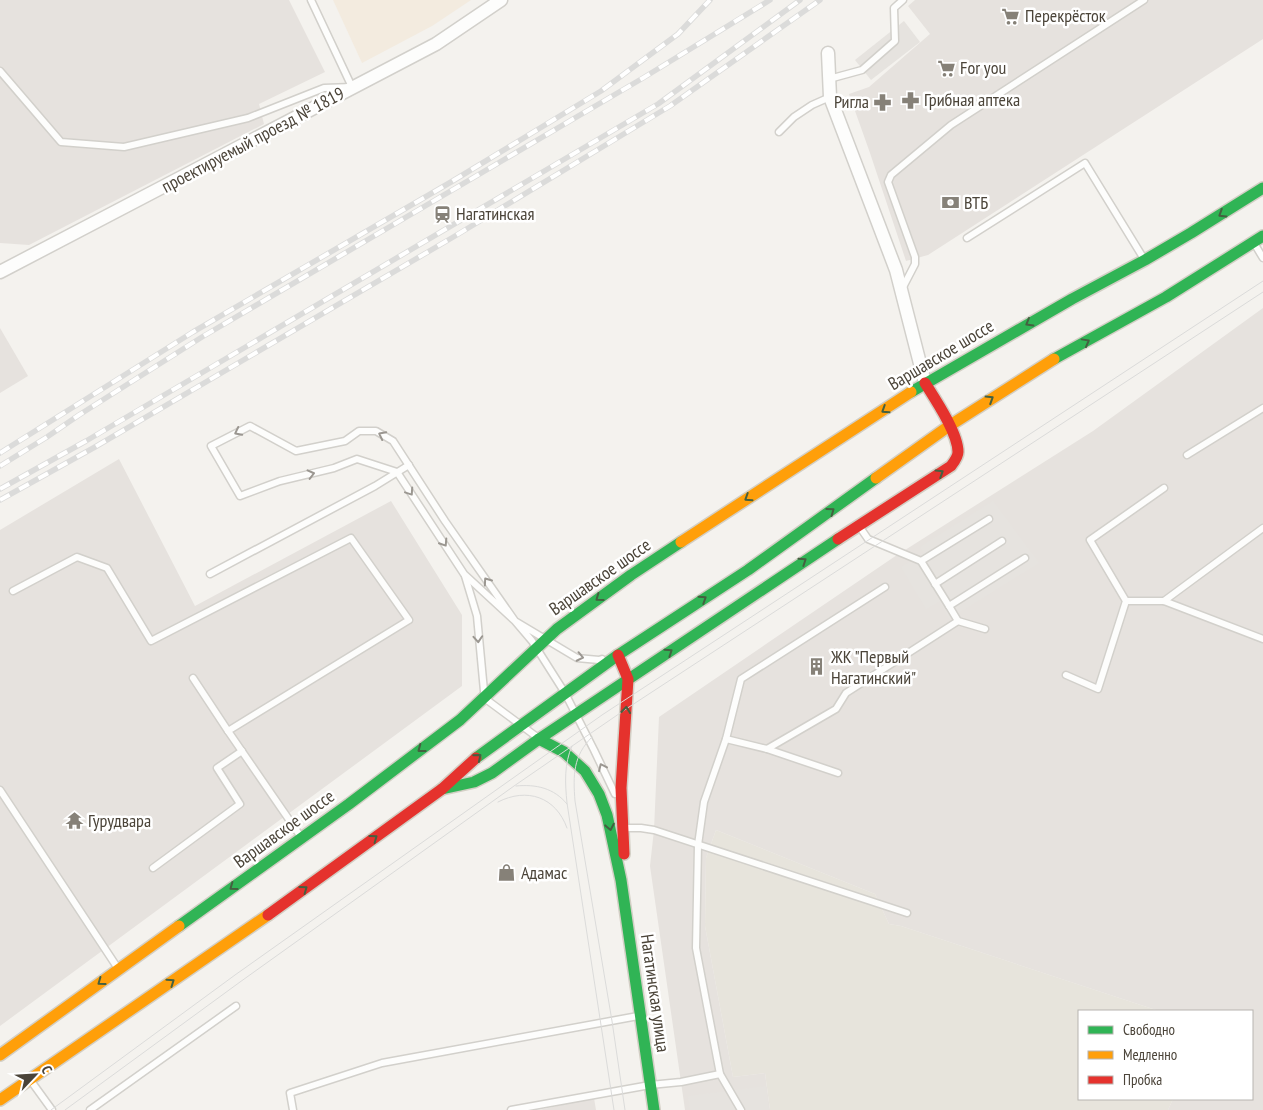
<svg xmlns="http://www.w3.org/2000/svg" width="1263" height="1110" viewBox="0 0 1263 1110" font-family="'PT Sans Narrow',sans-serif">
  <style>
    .residential { fill: #e7e4dc }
    .commercial { fill: #f3ebdf }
    .industrial { fill: #e6e2de }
    .parking { fill: #e6e3df }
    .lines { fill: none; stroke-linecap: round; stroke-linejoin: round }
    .lane-casing { stroke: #d2d0cb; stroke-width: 9 }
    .street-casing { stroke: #d2d0cb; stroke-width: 15 }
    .fast-casing { stroke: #d3cfc5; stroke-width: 14 }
    .slow-casing { stroke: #d3cfc5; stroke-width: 14 }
    .jam-casing { stroke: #d3cfc5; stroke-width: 14 }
    .lane { stroke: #fdfdfc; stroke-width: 6 }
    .street { stroke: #fdfdfc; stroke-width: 12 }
    .fast { stroke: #30b455; stroke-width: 11 }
    .slow { stroke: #ff9f0a; stroke-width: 11 }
    .jam { stroke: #e5322d; stroke-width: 11 }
    .tram { stroke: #dbdbda; stroke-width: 1 }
    .rail-casing { stroke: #dbdbda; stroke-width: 5.5 }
    .rail { stroke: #fff; stroke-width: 4; stroke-dasharray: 11; stroke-linecap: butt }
    .oneway { stroke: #446040 }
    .oneway2 { stroke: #9b9791 }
    .labels { text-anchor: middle; stroke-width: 5; stroke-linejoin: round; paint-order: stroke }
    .poi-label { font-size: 18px; fill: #4b4439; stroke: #fff; text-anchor: start }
    .street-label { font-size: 18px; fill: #4b4439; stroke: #fff }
  </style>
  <rect width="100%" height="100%" fill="#f4f2ee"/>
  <polygon class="residential" points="716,830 875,894 889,924 901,926 1159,1011 1079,1011 1079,1099 1173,1099 1168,1110 770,1110 765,1073 733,1077 705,926 706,858"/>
  <polygon class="commercial" points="333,0 471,0 432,26 362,63"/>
  <g class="industrial">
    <polygon points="0,0 289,0 325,72 259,104 264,124 29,245 0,243"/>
    <polygon points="915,0 1263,0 1263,39 928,255 906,261 870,153 849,94 869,87 930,34 908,6"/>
    <polygon points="1263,308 1263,1110 1168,1110 1173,1099 1252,1099 1252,1011 1159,1011 901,926 889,924 875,894 716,830 706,858 705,926 733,1077 765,1073 770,1110 685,1110 650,866 654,830 659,717 894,557 1093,431"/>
    <polygon points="0,328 28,376 0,393"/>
    <polygon points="119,459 195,606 391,501 462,615 462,686 0,1026 0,530"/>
    <polygon points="594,1098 596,1110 539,1110"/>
  </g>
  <g class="parking">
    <polygon points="904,21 920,42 871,80 855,60"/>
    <polygon points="993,501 1039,563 949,619 940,601 926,609 901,567 924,553 920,547"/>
    <polygon points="766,1086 769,1110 690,1110 688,1096"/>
  </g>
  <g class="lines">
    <defs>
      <g id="lane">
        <polyline points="0,71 61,142 124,147 248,118 324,88 352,87 311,0"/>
        <polyline points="829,79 862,70 895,41 894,8 903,0"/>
        <polyline points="779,132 794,117 812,105 830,97"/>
        <polyline points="967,238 1085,163 1144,259"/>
        <polyline points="1254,243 1263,258"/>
        <polyline points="902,289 915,264 915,257 888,182 891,175 951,125 1144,0"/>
        <polyline points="1187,455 1263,408"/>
        <polyline points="859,526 868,539 921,561 949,606 1025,558"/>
        <polyline points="921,561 989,519"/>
        <polyline points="210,574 375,486 409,465"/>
        <polyline points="465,576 477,616 484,691"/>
        <polyline points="935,584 1002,541"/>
        <polyline points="13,591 77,557 107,568 151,641 351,538 409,620 228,731 301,837"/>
        <polyline points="1126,601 1164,601 1263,639"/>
        <polyline points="1164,601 1263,528"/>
        <polyline points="949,606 958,621"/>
        <polyline points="602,659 599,660 577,658 515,621 445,521 393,441 376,431 359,431 345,441 296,451 250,426 211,446 240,496 280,481 334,468 357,459 397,472 464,574 515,621 532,641 565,693 594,750 615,794"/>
        <polyline points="1066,675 1098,689 1126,601 1090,540 1164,488"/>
        <polyline points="193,678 228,731"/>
        <polyline points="487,700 537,737"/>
        <polyline points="726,739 767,749 836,709 846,693 958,621 985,629"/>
        <polyline points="767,749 838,773"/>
        <polyline points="0,790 117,967"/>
        <polyline points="625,828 641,828 654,830 907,913"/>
        <polyline points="153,868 240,804 217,768 242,751"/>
        <polyline points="31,1081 52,1110"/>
        <polyline points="90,1110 236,1006"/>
        <polyline points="293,1110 290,1093 382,1063 638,1016"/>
        <polyline points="511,1110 650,1085 681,1082 720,1074"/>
        <polyline points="741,1110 720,1074 696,948 698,845 704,802 726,739 741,679 885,587"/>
      </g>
      <g id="street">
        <polyline points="828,53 830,97 896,270 925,383"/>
        <polyline points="0,272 436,44 501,0"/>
      </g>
      <g id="fast">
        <polyline points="1054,359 1166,297 1263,236"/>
        <polyline points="911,392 1072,299 1145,260 1191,233 1263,188"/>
        <polyline points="539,739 564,752 585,771 599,794 607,815 621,880 654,1110"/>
        <polyline points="476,758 618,655 748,570 876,478"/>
        <polyline points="442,789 474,782 492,773 539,739 838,539"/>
        <polyline points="179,926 349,804 460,720 557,629 631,575 681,542"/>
      </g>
      <g id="slow">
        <polyline points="876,478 949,426 1054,359"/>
        <polyline points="681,542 911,392"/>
        <polyline points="0,1055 179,926"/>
        <polyline points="0,1100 268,915"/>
      </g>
      <g id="jam">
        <path d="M 838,539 L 951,466 C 954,462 958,457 958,452 C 958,433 935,399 925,383"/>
        <polyline points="618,655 628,679 621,788 624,854"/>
        <polyline points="268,915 442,789 476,758"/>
      </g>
    </defs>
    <use href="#lane" class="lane-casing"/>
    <use href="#street" class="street-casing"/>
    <use href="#fast" class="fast-casing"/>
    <use href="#slow" class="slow-casing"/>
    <use href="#jam" class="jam-casing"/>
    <use href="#lane" class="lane"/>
    <use href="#street" class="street"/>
    <use href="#fast" class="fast"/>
    <use href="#slow" class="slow"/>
    <use href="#jam" class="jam"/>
    <g class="tram">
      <path d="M 592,737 C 573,756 573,775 575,801 L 612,1021 L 625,1110"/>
      <path d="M 572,746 C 564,764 565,783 567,803 L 614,1110"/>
      <path d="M 516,786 C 536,784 554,788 567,804"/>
      <path d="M 498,802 C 527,787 556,797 567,828"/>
      <polyline points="51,1110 235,975 602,715 1263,281"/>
      <polyline points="65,1110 240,982 514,786 626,709 1263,292"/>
    </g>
    <defs>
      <g id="rail">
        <polyline points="0,453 193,332 451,182 601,91 678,34 710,0"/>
        <polyline points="0,466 47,437 79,415 202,337 643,78 770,0"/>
        <polyline points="0,489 86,441 658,104 800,0"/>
        <polyline points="0,500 95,447 455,236 670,106 820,0"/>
      </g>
    </defs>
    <use href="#rail" class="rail-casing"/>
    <use href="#rail" class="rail"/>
  </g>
  <defs><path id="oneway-chevron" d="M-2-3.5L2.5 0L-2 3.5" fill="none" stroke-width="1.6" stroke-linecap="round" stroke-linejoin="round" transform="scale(1.25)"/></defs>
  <g class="oneway">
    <use href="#oneway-chevron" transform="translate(1222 214) rotate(148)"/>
    <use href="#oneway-chevron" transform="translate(1029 323) rotate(150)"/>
    <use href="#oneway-chevron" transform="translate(1086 342) rotate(-29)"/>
    <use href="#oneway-chevron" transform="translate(990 399) rotate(-32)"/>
    <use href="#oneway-chevron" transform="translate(885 410) rotate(147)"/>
    <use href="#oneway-chevron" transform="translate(940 473) rotate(-32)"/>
    <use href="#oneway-chevron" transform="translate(748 498) rotate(147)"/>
    <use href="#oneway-chevron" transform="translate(831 511) rotate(-36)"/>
    <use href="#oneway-chevron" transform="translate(803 561) rotate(-34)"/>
    <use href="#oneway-chevron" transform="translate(599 598) rotate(144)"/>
    <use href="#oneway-chevron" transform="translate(703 599) rotate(-33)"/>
    <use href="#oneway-chevron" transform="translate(669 652) rotate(-34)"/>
    <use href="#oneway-chevron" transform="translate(626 710) rotate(-84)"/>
    <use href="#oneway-chevron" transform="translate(421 749) rotate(143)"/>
    <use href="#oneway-chevron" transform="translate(478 757) rotate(-39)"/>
    <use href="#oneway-chevron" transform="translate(610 827) rotate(79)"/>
    <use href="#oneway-chevron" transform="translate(374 838) rotate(-36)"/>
    <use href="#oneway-chevron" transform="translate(233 887) rotate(144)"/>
    <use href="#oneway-chevron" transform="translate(304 889) rotate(-36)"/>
    <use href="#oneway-chevron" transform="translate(101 982) rotate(144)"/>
    <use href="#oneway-chevron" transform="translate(171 982) rotate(-35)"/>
  </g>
  <g class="oneway2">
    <use href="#oneway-chevron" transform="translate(238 432) rotate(153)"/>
    <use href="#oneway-chevron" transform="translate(382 435) rotate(-153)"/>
    <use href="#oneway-chevron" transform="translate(311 474) rotate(-14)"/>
    <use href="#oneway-chevron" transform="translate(410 492) rotate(56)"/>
    <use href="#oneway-chevron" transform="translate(444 543) rotate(57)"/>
    <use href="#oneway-chevron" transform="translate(487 581) rotate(-125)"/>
    <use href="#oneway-chevron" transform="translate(478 639) rotate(86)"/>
    <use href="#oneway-chevron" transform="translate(580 657) rotate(12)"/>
    <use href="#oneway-chevron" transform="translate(602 767) rotate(-115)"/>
  </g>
  <defs>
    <symbol id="supermarket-bare" viewBox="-9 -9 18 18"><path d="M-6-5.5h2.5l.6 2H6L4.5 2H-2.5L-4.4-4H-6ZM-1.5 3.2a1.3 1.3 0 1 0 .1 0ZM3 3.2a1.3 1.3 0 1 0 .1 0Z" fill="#868178" stroke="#fff" stroke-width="2.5" paint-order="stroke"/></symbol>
    <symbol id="pharmacy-bare" viewBox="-9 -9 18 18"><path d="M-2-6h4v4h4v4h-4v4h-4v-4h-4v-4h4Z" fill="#868178" stroke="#fff" stroke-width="2.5" paint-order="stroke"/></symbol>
    <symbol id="bank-bare" viewBox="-9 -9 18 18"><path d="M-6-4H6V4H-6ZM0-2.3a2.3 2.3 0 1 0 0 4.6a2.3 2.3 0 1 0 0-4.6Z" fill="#868178" stroke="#fff" stroke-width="2.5" paint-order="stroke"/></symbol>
    <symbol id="station-bare" viewBox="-9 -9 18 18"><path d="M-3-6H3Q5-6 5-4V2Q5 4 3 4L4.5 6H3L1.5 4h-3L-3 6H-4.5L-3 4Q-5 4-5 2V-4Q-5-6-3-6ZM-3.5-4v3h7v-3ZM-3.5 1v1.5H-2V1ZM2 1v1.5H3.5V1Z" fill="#868178" stroke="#fff" stroke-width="2.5" paint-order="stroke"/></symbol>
    <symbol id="building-bare" viewBox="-9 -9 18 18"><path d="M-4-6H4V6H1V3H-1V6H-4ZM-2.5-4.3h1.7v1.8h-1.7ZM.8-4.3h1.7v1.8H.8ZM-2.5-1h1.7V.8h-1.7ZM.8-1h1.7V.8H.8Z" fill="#868178" stroke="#fff" stroke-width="2.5" paint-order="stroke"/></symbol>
    <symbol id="temple-bare" viewBox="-9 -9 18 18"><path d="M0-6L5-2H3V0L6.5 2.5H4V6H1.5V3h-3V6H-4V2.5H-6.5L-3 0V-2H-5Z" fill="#868178" stroke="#fff" stroke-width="2.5" paint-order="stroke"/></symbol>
    <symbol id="shop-bare" viewBox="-9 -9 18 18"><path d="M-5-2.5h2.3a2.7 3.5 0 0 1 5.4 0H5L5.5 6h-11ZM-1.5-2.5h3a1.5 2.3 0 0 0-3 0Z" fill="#868178" stroke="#fff" stroke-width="2.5" paint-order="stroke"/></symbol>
  </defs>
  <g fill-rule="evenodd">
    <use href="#supermarket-bare" x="998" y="4" width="25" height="25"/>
    <use href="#supermarket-bare" x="934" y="56" width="25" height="25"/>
    <use href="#pharmacy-bare" x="898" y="88" width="25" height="25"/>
    <use href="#pharmacy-bare" x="870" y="90" width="25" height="25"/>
    <use href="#bank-bare" x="938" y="190" width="25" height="25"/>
    <use href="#station-bare" x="430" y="202" width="25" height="25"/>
    <use href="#building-bare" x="804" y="654" width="25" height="25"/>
    <use href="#temple-bare" x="62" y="808" width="25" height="25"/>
    <use href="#shop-bare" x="494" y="860" width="25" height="25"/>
  </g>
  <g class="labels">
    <g class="poi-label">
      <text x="1025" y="22">Перекрёсток</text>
      <text x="960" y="74">For you</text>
      <text x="924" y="106">Грибная аптека</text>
      <text x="869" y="108" text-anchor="end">Ригла</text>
      <text x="964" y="209">ВТБ</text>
      <text x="456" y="220">Нагатинская</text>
      <text x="831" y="663">ЖК "Первый<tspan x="831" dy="21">Нагатинский"</tspan></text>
      <text x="88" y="827">Гурудвара</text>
      <text x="521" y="879">Адамас</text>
    </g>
    <g class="street-label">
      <text transform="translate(253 140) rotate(-28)" y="6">проектируемый проезд № 1819</text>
      <text transform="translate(941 355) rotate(-31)" y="6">Варшавское шоссе</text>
      <text transform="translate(600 577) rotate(-35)" y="6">Варшавское шоссе</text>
      <text transform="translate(284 829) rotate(-36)" y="6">Варшавское шоссе</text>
      <text transform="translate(655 993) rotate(82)" y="6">Нагатинская улица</text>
    </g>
  </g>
  <rect x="1078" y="1010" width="175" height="90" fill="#ffffff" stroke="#b7b4b0"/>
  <rect x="1088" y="1026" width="25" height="8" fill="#30b455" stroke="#b7b4b0"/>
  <text x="1123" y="1035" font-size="15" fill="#4b4439">Свободно</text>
  <rect x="1088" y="1051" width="25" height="8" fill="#ff9f0a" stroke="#b7b4b0"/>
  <text x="1123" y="1060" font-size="15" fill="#4b4439">Медленно</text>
  <rect x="1088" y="1076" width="25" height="8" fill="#e5322d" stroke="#b7b4b0"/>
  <text x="1123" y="1085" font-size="15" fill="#4b4439">Пробка</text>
  <g transform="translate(35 1075) rotate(65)" stroke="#ffffff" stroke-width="4" paint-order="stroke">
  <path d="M0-4L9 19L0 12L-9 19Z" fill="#4b4439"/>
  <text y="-8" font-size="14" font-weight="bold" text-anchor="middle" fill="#4b4439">С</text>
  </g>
</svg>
